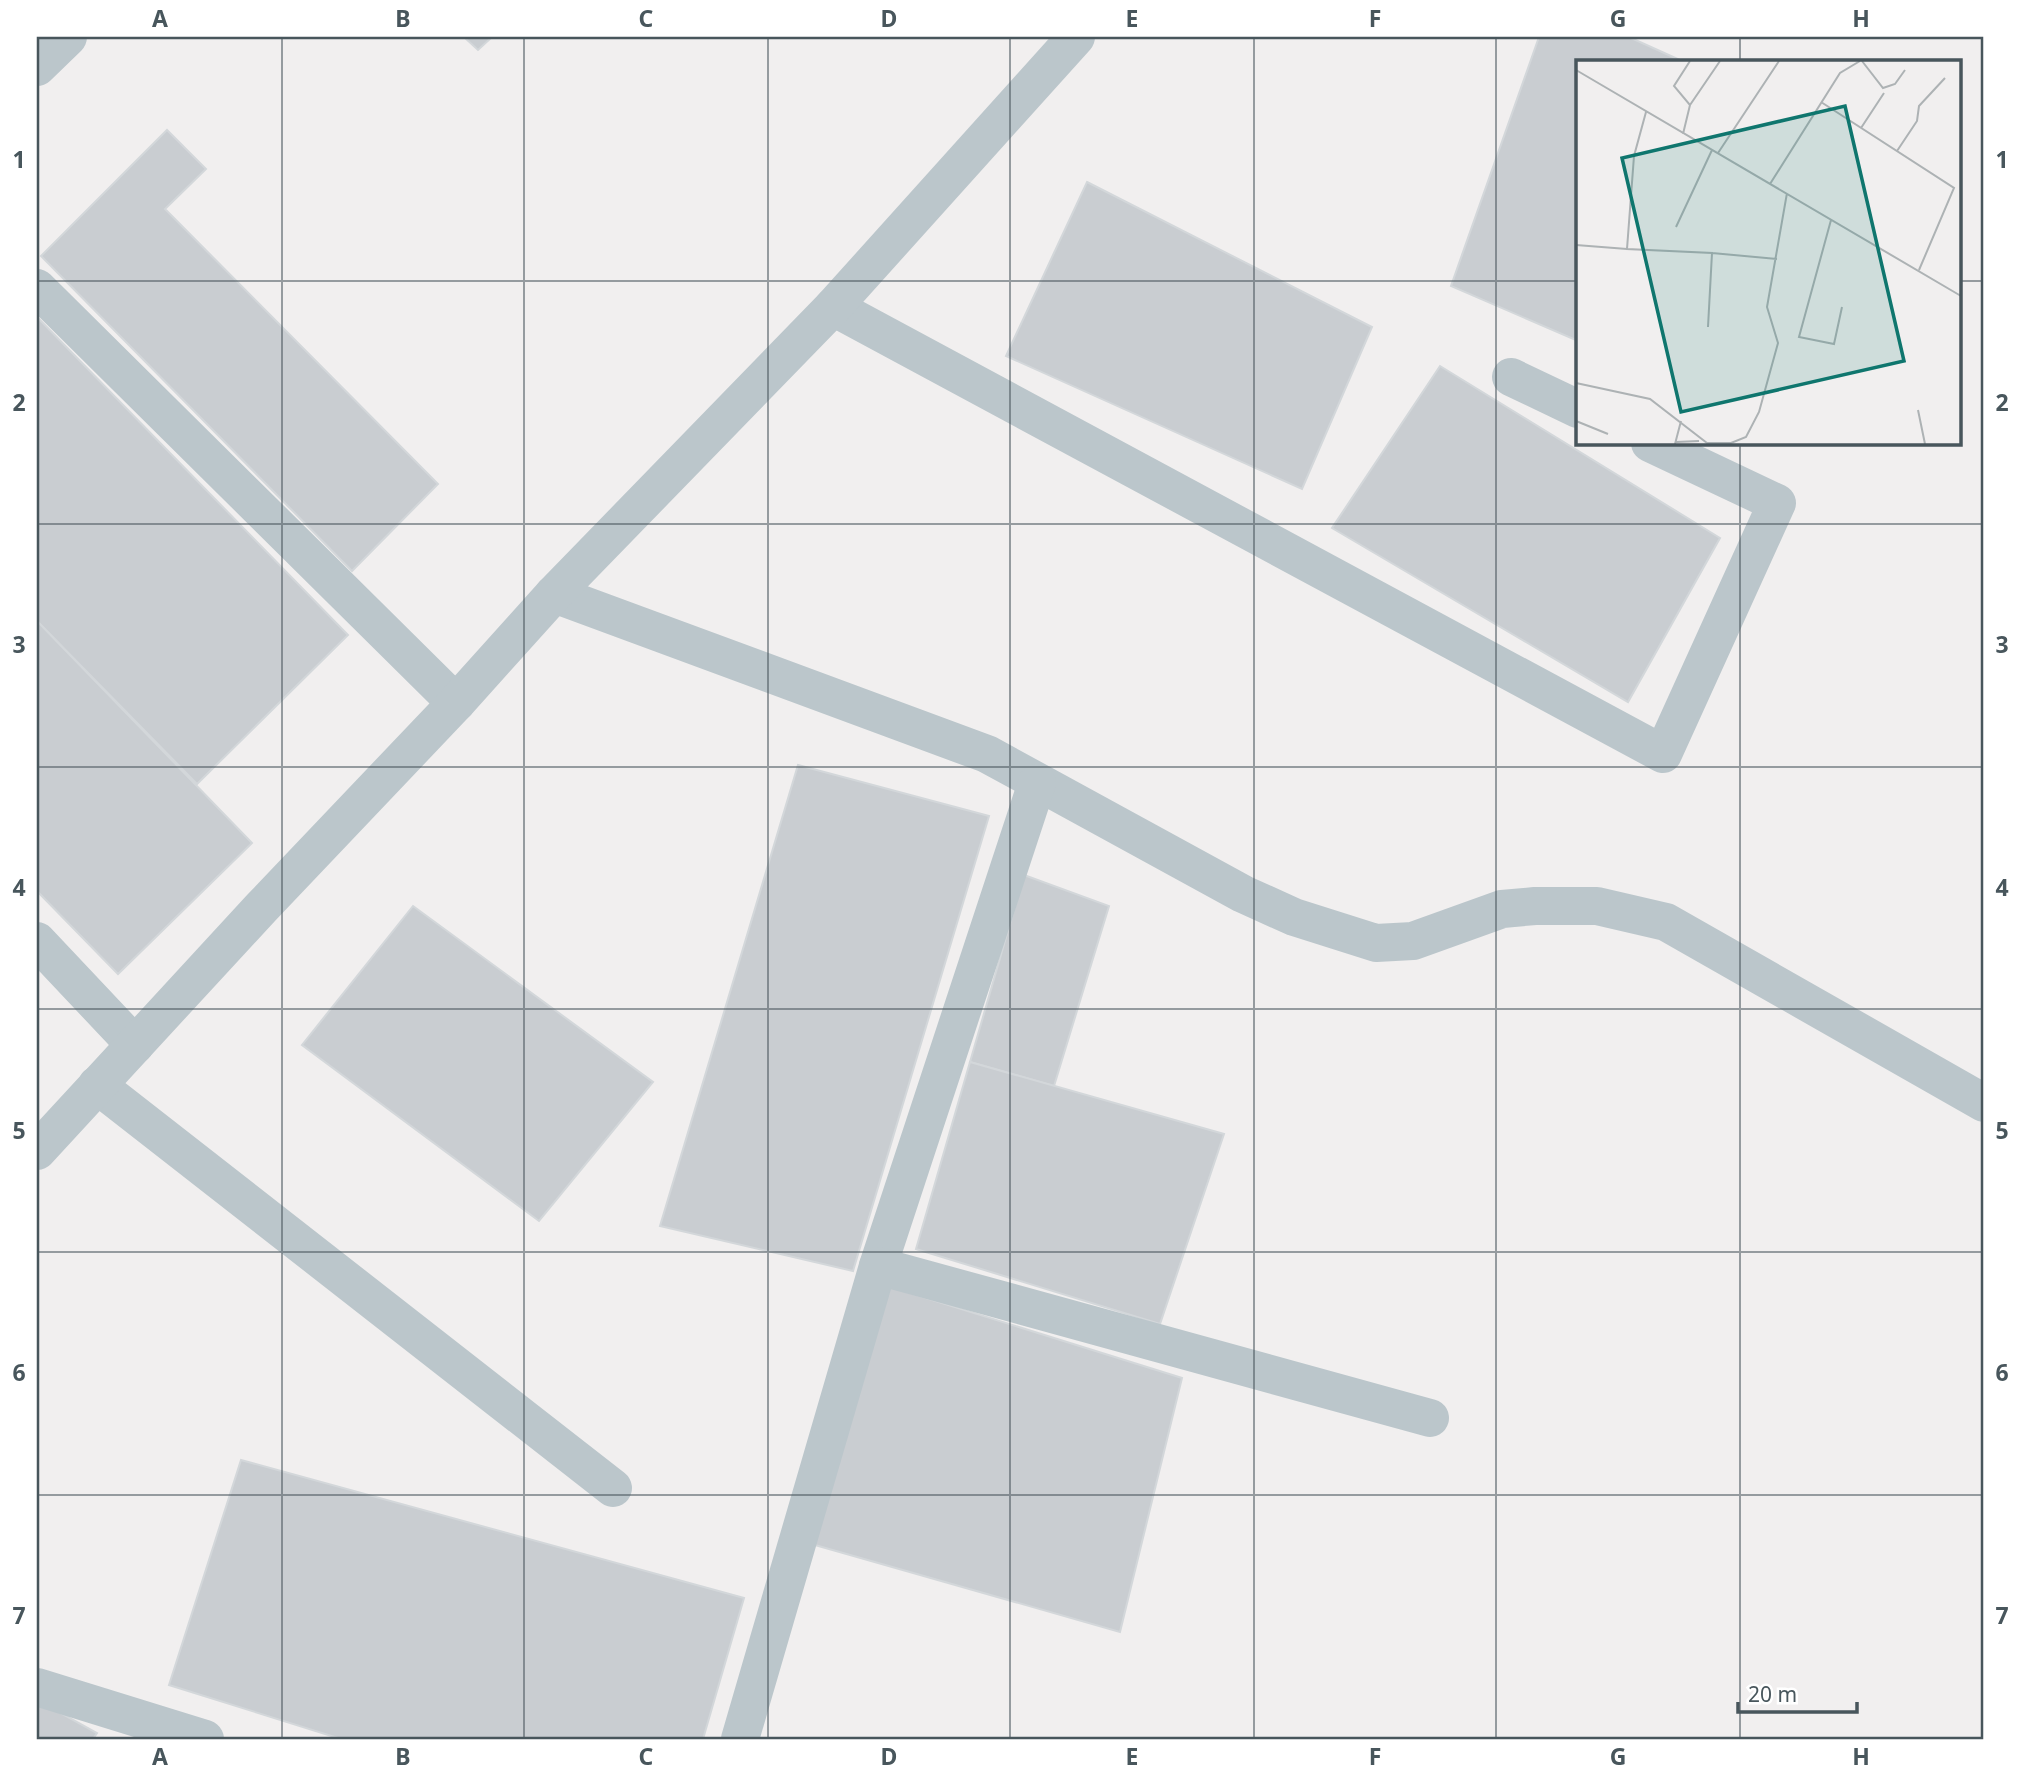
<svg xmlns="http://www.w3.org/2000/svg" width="2021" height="1776" viewBox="0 0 2021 1776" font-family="'Noto Sans',sans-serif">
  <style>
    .building { fill: #c9cdd1; stroke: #d3d7da; stroke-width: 2 }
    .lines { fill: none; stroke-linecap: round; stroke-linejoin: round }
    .minor { stroke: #bbc6cb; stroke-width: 38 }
    .grid { fill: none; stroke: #48565c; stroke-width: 2; stroke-opacity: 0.55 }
    .inset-road { fill: none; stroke: #adb2b4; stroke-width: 2 }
    .view { fill: #0f766e; fill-opacity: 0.15; stroke: #0f766e; stroke-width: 3.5 }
    .inset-edge { fill: none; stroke: #48565c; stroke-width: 3.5 }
    .neatline { fill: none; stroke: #48565c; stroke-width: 2.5 }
    .grid-label { font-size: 23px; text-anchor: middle; font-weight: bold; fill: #48565c }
  </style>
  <rect width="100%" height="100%" fill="#f1efef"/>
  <g class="building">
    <polygon points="464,37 492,37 478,50"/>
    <polygon points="1539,37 1629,37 1682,61 1578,61 1578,341 1451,286"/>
    <polygon points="167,130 206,169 165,209 438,484 352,571 41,256"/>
    <polygon points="1087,182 1372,327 1302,489 1006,356"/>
    <polygon points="37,317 348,635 197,784 37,621"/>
    <polygon points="1440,366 1720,538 1628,702 1332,528"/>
    <polygon points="37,621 252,843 118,974 37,891"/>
    <polygon points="798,765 989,816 853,1271 660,1226"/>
    <polygon points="1024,875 1109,906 1054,1086 970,1062"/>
    <polygon points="413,906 653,1082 539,1221 302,1045"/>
    <polygon points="970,1062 1224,1134 1160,1324 916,1249"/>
    <polygon points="881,1284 1182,1378 1120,1632 808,1543"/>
    <polygon points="241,1460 744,1598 703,1739 341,1739 169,1685"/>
    <polygon points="37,1700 97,1733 93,1739 37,1739"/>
  </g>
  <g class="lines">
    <g class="minor">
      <polyline points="37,67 68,37"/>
      <polyline points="37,288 456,703"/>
      <polyline points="833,307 1663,754 1777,503 1650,443"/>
      <polyline points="1511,377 1578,409"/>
      <polyline points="554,594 987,754 1243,894 1294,917 1376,943 1413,941 1502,909 1535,906 1597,906 1666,922 1984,1103"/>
      <polyline points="37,941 135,1045"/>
      <polyline points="97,1085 613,1488"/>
      <polyline points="37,1151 261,908 456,703 554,594 833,307 1076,37"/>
      <polyline points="878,1266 1037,783"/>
      <polyline points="37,1687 205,1739"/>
      <polyline points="740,1739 878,1266 1430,1418"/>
    </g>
  </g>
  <path class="grid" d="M 282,37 L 282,1739M 524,37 L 524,1739M 768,37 L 768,1739M 1010,37 L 1010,1739M 1254,37 L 1254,1739M 1496,37 L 1496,1739M 1740,37 L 1740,61M 37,281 L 1578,281M 1960,281 L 1984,281M 1740,443 L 1740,1739M 37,524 L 1984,524M 37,767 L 1984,767M 37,1009 L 1984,1009M 37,1252 L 1984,1252M 37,1495 L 1984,1495"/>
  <g transform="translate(1576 60)">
    <rect width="385" height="385" fill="#f1efef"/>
    <path class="inset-road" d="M 286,1 L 307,28 L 319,24 L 329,10M 0,10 L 385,236M 245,42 L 378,128 L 343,210M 114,45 L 144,1M 70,52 L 58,96 L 51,189 L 136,193 L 132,267M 285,68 L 308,33M 107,74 L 114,45 L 98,26 L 114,1M 321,91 L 341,61 L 343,46 L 369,18M 142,93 L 203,1M 194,124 L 264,13 L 284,1M 255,160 L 223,277 L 258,284 L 266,247M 100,167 L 136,90M 0,185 L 51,189M 136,193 L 201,199M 0,323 L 74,339 L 131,383 L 155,383 L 170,377 L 183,352 L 202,283 L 191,247 L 211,133M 342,350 L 349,384M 0,361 L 32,374M 100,382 L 123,381M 99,384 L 105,361"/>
    <path class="view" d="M 269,46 L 328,301 L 105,352 L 46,98 Z"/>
    <rect width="385" height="385" class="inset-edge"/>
  </g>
  <rect width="2021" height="1776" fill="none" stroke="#ffffff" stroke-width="77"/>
  <path d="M1738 1702v10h119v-10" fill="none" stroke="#48565c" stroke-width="3.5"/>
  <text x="1748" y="1702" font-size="21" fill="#48565c" stroke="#ffffff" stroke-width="5" paint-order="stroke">20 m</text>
  <rect x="38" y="38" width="1944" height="1700" class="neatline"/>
  <g class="grid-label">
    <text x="160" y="27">A</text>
    <text x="403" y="27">B</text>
    <text x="646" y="27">C</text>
    <text x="889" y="27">D</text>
    <text x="1132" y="27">E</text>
    <text x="1375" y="27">F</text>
    <text x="1618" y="27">G</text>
    <text x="1861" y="27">H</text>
    <text x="19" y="168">1</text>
    <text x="2002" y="168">1</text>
    <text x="19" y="411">2</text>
    <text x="2002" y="411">2</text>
    <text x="19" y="653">3</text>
    <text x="2002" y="653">3</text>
    <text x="19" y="896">4</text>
    <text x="2002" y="896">4</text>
    <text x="19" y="1139">5</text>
    <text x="2002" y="1139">5</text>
    <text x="19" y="1381">6</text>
    <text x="2002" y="1381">6</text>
    <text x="19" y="1624">7</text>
    <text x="2002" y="1624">7</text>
    <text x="160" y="1765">A</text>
    <text x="403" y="1765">B</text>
    <text x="646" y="1765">C</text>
    <text x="889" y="1765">D</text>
    <text x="1132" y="1765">E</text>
    <text x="1375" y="1765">F</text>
    <text x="1618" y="1765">G</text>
    <text x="1861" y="1765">H</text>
  </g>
</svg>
